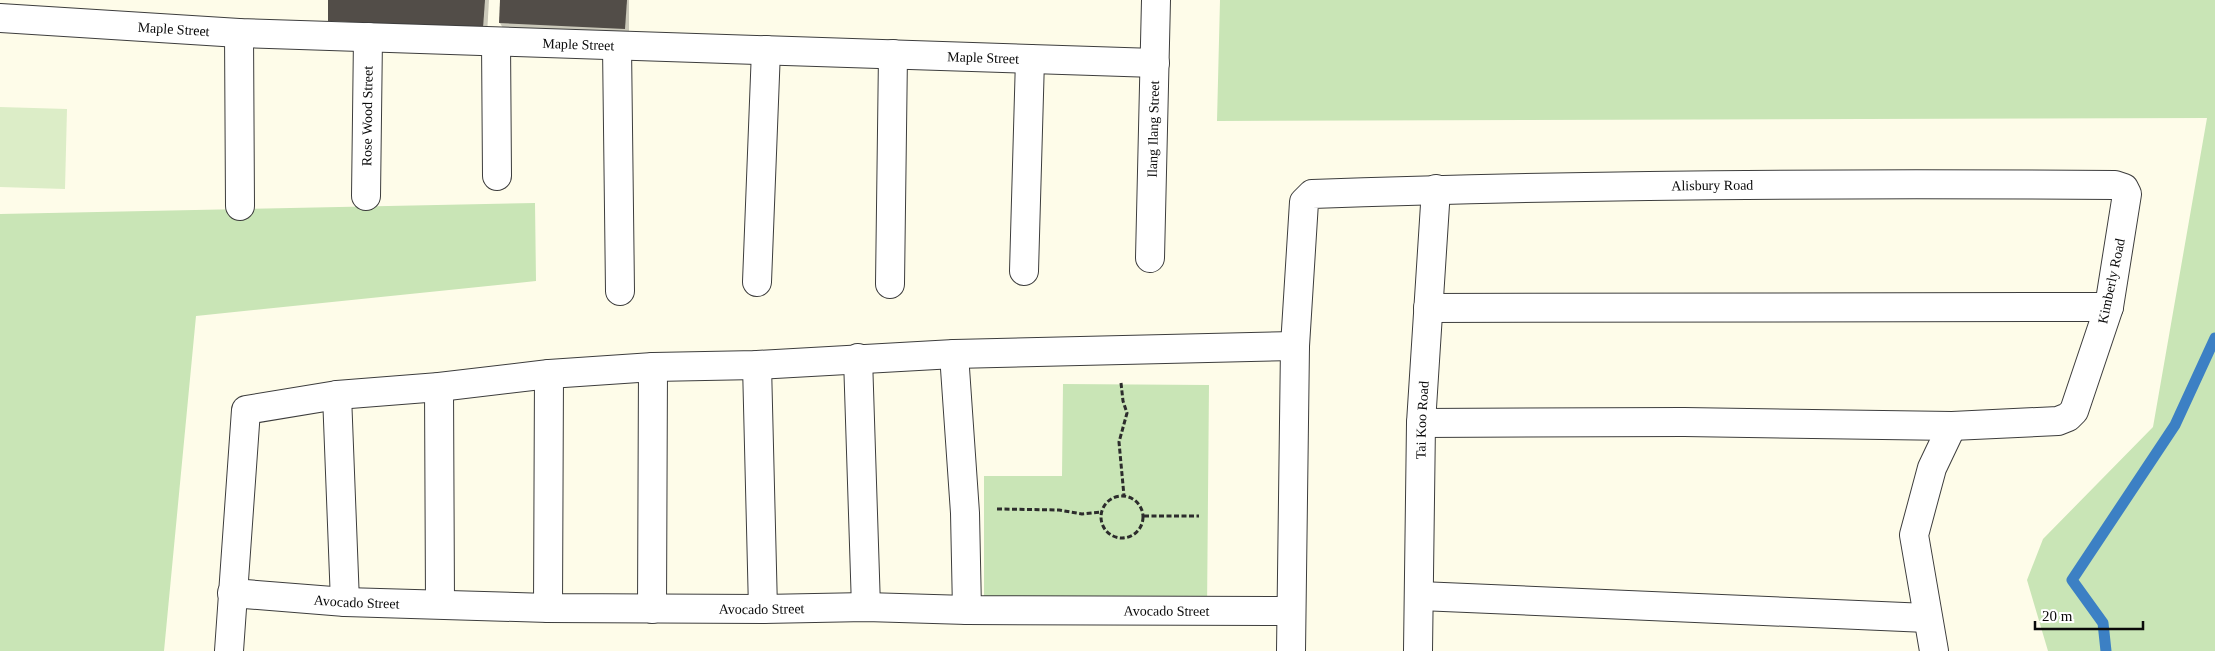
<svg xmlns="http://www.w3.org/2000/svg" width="2215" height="651" viewBox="0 0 2215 651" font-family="'Times New Roman',serif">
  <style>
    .green { fill: #c9e5b6 }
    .pitch { fill: #dcedc7 }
    .shadow { fill: #0003 }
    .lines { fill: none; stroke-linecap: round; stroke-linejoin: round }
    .stream { stroke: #3c80c4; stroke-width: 11 }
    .building { fill: #524d48 }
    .minor-casing { stroke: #3d3d3d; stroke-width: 30 }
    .path { stroke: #2c2c2c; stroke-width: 3; stroke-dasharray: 5 2.5; stroke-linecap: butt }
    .minor { stroke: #fff; stroke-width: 28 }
    .labels { text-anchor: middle; stroke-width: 5; stroke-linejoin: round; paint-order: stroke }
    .street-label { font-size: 14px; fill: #0a0a0a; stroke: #fff }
  </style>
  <rect width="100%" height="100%" fill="#fefce9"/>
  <g class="green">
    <polygon points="1220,0 2215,0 2215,651 2048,651 2027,580 2043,539 2153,427 2207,118 1217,121"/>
    <polygon points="535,203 536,281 196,316 164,651 0,651 0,214"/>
    <polygon points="1063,384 1209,385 1207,610 984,609 984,476 1062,476"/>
  </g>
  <polygon class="pitch" points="0,107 67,109 65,189 0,187"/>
  <g class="shadow">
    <polygon points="330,0 489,0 487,35 333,28 329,21"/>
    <polygon points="501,0 629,0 629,35 504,30 500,23"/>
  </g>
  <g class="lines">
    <polyline class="stream" points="2106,651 2103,623 2072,580 2175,425 2215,338"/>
  </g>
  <g class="building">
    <polygon points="328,0 485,0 483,28 328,21"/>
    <polygon points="500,0 627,0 625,29 499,23"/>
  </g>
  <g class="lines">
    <defs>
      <g id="minor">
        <path id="s1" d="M 0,18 L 239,33 L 1155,63"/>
        <polyline points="239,33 240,206"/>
        <polyline points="496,42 497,176"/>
        <polyline points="617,46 620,291"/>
        <path id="s2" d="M 366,196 L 368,37"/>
        <path id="s3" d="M 1150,258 L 1156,0"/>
        <polyline points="1024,271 1030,59"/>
        <polyline points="757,282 766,50"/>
        <polyline points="890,284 893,54"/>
        <polyline points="1428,308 2109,307"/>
        <polyline points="954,354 965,513 967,610"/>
        <polyline points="858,358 866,607"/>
        <polyline points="757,365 763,609"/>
        <polyline points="439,387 440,603"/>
        <polyline points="337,395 345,602"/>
        <path id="s4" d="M 232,593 L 345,602 L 548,608 L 763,609 L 866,607 L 967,610 L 1291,611"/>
        <polyline points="1420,596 1927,618"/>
        <polyline points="548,608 549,374"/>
        <polyline points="652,609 653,367"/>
        <polyline points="229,651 246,410 337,395 439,387 549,374 653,367 757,365 954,354 1295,346"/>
        <path id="s5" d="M 1291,651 L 1295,346 L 1304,202 L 1312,194 C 1580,184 1848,183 2115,185 L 2124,188 L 2127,194 L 2109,307 L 2074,411 L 2068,417 L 2058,421 L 1952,426 L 1684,422 L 1421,423"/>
        <path id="s6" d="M 1418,651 L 1421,423 L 1436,189"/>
        <polyline points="1934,651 1914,535 1932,468 1952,426"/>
      </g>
    </defs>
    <use href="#minor" class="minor-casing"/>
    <g class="path">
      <polyline points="1121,383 1123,401 1127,413 1119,442 1124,496"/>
      <circle cx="1122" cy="517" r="21"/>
      <polyline points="997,509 1059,510 1082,514 1101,512"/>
      <polyline points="1144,516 1199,516"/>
    </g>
    <use href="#minor" class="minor"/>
  </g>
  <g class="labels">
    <g class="street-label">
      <text dy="5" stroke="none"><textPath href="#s1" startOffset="174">Maple Street</textPath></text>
      <text dy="5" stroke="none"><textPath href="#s1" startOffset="579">Maple Street</textPath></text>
      <text dy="5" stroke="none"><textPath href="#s1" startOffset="984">Maple Street</textPath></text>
      <text dy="5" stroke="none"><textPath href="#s2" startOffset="80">Rose Wood Street</textPath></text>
      <text dy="5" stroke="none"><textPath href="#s3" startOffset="129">Ilang Ilang Street</textPath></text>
      <text dy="5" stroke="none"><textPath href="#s5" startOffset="861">Alisbury Road</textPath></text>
      <text transform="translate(2111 281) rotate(-78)" y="5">Kimberly Road</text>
      <text dy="5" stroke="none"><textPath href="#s6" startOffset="231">Tai Koo Road</textPath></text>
      <text dy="5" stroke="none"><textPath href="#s4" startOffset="125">Avocado Street</textPath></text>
      <text dy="5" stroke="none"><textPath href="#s4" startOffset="530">Avocado Street</textPath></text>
      <text dy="5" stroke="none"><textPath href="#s4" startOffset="935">Avocado Street</textPath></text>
    </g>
  </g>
  <path d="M2035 621v8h108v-8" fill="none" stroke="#0a0a0a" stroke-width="2.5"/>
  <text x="2042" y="621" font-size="15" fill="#0a0a0a" stroke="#ffffff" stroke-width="4" paint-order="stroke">20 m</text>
</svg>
